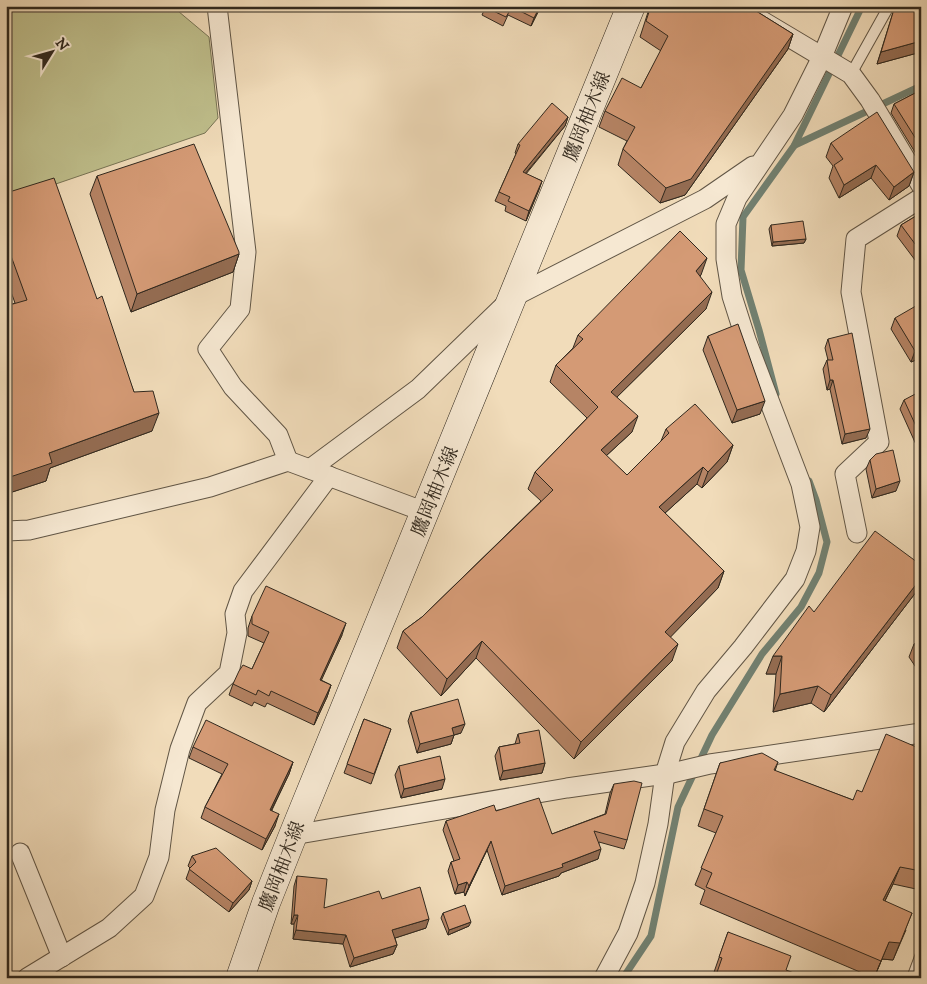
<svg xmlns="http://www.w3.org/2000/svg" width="927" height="984" viewBox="0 0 927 984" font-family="'IM FELL DW Pica','Noto Serif JP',serif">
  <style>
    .green { fill: #bfbf8c; stroke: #787455 }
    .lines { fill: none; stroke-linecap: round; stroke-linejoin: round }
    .stream { stroke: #718172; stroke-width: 7 }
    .service-casing { stroke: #605545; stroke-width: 12 }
    .minor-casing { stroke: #605545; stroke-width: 21 }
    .secondary-casing { stroke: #30281e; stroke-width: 29 }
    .service { stroke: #f6e8d2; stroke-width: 10 }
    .minor { stroke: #f6e8d2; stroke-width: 19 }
    .secondary { stroke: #f6e8d2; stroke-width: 28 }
    .wall { fill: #b68465; stroke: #30281e }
    .shaded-wall { fill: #946c52; stroke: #30281e }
    .building { fill: #d49a75; stroke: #30281e }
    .labels { text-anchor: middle; stroke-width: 4.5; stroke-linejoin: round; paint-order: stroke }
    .street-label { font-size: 19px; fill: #30281e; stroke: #f6e8d2 }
  </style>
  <rect width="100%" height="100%" fill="#f1dcba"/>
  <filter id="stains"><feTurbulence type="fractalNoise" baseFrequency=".004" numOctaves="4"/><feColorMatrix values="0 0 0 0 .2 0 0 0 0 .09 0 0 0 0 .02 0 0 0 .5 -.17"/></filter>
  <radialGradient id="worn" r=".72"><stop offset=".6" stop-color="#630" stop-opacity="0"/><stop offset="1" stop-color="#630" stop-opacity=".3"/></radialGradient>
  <polygon class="green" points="6,6 172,6 209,37 218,118 205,133 6,201"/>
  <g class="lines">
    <g class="stream">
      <polyline points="795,145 921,86"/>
      <polyline points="776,394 759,330 741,270 743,217 794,146 862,6"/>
      <polyline points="623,978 651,936 678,807 712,735 762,654 801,607 819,573 827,542 816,500 809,481"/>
    </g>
    <defs>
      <g id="service">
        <polyline points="851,74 889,6"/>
        <polyline points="912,978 921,954"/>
      </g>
      <g id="minor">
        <polyline points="217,6 246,252 240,309 208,349 233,387 278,435 288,461"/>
        <polyline points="737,6 851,74 870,100 921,185"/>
        <polyline points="310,469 418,389 513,297 705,199 753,166"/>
        <polyline points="6,531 29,530 210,487 288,461 425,512"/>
        <polyline points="857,533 845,474 879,442 851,292 856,239 921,198"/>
        <polyline points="293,835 567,788 672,773 710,764 921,733"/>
        <polyline points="20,853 62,957"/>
        <polyline points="27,978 109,928 144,896 159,857 165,810 180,749 197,703 229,673 237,633 235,614 243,591 329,476"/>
        <polyline points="604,978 628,933 645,883 658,824 665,774 675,742 706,691 743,647 795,579 806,551 810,527 801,484 746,340 732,296 726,259 726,224 737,198 793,115 822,57 843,6"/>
      </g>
      <polyline id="secondary" points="240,978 266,903 293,835 631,6"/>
    </defs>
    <use href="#service" class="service-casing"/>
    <use href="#minor" class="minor-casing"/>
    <use href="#secondary" class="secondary-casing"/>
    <use href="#service" class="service"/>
    <use href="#minor" class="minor"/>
    <use href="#secondary" class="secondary"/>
  </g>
  <g class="wall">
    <polygon points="486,6 541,6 531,26 508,15 503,26 482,15"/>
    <polygon points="650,6 748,6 793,34 788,49 685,195 660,203 618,165 623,149 627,141 599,127 605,111 641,88 661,51 640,37"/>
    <polygon points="895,6 921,6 921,52 877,64"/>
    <polygon points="921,90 921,162 891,113 894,104"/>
    <polygon points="568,117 565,126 526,174 542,181 526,221 505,211 506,206 495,201 499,192 516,154 515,153 518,144"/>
    <polygon points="831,143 914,172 909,186 889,200 871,178 839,198 829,178 833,166 826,157"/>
    <polygon points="97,176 239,254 233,272 131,312 90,194"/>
    <polygon points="6,193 97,299 134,392 152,431 50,468 46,481 6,494 6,306 15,303 6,278"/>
    <polygon points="921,213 921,268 897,236 901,225"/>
    <polygon points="771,225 806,239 804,243 772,246 769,229"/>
    <polygon points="701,275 700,276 706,309 617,397 632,432 606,456 627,475 661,441 666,429 733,445 727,462 702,488 697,484 665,513 724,571 718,588 670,637 672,661 574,759 476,658 441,696 397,648 403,631 422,617 541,501 528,489 535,472 587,418 550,382 556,365 573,348 578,335"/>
    <polygon points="895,318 921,358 911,362 891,329"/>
    <polygon points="708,336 760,414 732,423 703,350"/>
    <polygon points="828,339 866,438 842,444 830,389 827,390 823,369 827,360 828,360 825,348"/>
    <polygon points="921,395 921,447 918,449 900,409 904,400"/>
    <polygon points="870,460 896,491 872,498 866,469"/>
    <polygon points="921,565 920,587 824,712 811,703 773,712 776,674 766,674 814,612"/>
    <polygon points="252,616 342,635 321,680 331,685 327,697 314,725 267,703 265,707 254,702 252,706 229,695 233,684 252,669 264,643 248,636 248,628"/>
    <polygon points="921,638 921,675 909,657 914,644"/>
    <polygon points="411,712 461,733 454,735 451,744 417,753 408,721"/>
    <polygon points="364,719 391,729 371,784 344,773"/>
    <polygon points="518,734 545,763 542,773 500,780 495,756 499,747 515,744"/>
    <polygon points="193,747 293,762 289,774 272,810 275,826 262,850 201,818 205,807 222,774 189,758"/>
    <polygon points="921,749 921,876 916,889 893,884 885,901 906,930 893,960 882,959 874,978 700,904 705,890 695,885 716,833 698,826 720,763 778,762 775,771 853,800 862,792"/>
    <polygon points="399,766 442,789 401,798 395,775"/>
    <polygon points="614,784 627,840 624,849 599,842 598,859 561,873 559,876 502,895 487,850 465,896 464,892 455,894 448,871 451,862 454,861 443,830 446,821 496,811 552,834 605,814 610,793"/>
    <polygon points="192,856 252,881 249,890 229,912 186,879 190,868 188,866"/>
    <polygon points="297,876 324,908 382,899 426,928 395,938 397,945 393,954 350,967 343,944 293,939 294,924 291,924 294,886"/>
    <polygon points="443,913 469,926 448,935 441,918"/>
    <polygon points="728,932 786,970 716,976 713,975"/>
  </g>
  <g class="shaded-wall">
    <polygon points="540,6 541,6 531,26 534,18"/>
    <polygon points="793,34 788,49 685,195 660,203 666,188"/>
    <polygon points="921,41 921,52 877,64 881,52"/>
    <polygon points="568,117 565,126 519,181 523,172"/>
    <polygon points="876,165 871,178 839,198 844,185"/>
    <polygon points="914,172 909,186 889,200 894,187"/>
    <polygon points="542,181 539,190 526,221 529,211"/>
    <polygon points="806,239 804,243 772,246 773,242"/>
    <polygon points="239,254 233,272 131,312 137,294"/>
    <polygon points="707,258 701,275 690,287 696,271"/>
    <polygon points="712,292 706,309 605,409 611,392"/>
    <polygon points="921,349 921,358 911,362 915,351"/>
    <polygon points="830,380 833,380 830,389 827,390"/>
    <polygon points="765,401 760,414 732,423 737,410"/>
    <polygon points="159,413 152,431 50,468 46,481 6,494 7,478 49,453"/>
    <polygon points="638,416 632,432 594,467 601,450"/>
    <polygon points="870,429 866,438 842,444 845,434"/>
    <polygon points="733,445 727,462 702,488 708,472"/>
    <polygon points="703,467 697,484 653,524 659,507"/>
    <polygon points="900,481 896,491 872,498 876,489"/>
    <polygon points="724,571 718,588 659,649 665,632"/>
    <polygon points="921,578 920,587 824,712 831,695"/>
    <polygon points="346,623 342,635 316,692 320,680"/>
    <polygon points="482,641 476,658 441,696 447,679"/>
    <polygon points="678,644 672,661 574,759 581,742"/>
    <polygon points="773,656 782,656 776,674 766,674"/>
    <polygon points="331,685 327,697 314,725 318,713"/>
    <polygon points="818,686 811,703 773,712 780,694"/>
    <polygon points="465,724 461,733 454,735 451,744 417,753 420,744 452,728"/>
    <polygon points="293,762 289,774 266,821 270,810"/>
    <polygon points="545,763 542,773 500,780 503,771"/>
    <polygon points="445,779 442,789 401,798 404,789"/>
    <polygon points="279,814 275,826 262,850 266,839"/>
    <polygon points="491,841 487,850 465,896 469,886"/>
    <polygon points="601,849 598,859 561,873 559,876 502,895 505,886"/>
    <polygon points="900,867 893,884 877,917 883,900"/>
    <polygon points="252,881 249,890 229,912 233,903"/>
    <polygon points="467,882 464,892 455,894 458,885"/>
    <polygon points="912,913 893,960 882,959 874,978 889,942"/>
    <polygon points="294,915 298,915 294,924 291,924"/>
    <polygon points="429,919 426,928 389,940 392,930"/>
    <polygon points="471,922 469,926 448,935 449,930"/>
    <polygon points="296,930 346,935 343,944 293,939"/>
    <polygon points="397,945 393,954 350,967 354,958"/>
  </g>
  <g class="building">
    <polygon points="486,6 540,6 534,18 512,7 506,17 485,7"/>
    <polygon points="651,6 748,6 793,34 691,179 666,188 623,149 635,127 605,111 622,78 641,88 668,36 646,21"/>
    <polygon points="895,6 921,6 921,41 881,52"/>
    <polygon points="921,90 921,147 894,104"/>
    <polygon points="552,103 568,117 523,172 542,181 529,211 508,201 510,197 499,192 520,145 518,144"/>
    <polygon points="877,112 914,172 894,187 876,165 844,185 834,165 843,159 831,143"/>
    <polygon points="194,144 239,252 239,254 137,294 97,176"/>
    <polygon points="54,178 97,299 102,296 134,392 153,391 159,413 49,453 52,463 7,478 6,477 6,306 27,300 6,242 6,193"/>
    <polygon points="921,213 921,252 901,225"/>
    <polygon points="803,221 806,239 773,242 771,225"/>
    <polygon points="680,231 707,258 696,271 712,292 611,392 638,416 601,450 627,475 669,433 666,429 695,404 733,445 708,472 703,467 659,507 724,571 665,632 678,644 581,742 482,641 447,679 403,631 422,617 553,490 535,472 598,407 556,365 583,339 578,335"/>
    <polygon points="921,303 921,349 915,351 895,318"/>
    <polygon points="738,324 765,401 737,410 708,336"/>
    <polygon points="852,333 870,429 845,434 833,380 830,380 827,360 833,360 828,339"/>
    <polygon points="919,392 921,395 921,437 904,400"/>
    <polygon points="893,450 900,481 876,489 870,460 876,454"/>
    <polygon points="875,531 921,565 921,578 831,695 818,686 780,694 782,656 773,656 809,606 814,612"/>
    <polygon points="266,586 346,623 320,680 331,685 318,713 271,691 269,696 258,690 256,695 233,684 239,671 243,665 252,669 269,632 252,624 252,616"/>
    <polygon points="921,638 921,654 914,644"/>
    <polygon points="458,699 465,724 452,728 454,735 420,744 411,712"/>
    <polygon points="364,719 391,729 374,774 347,764"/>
    <polygon points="206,720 293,762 270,810 279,814 266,839 205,807 228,764 193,747"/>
    <polygon points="539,730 545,763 503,771 499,747 520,743 518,734"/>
    <polygon points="886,734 921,749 921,871 900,867 883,900 912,913 900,943 889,942 881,961 706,887 712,873 701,868 723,816 704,809 720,763 762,753 778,762 774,770 853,800 857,790 862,792"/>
    <polygon points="440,756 445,779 404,789 399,766"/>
    <polygon points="634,781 642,783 627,840 594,831 601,849 562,864 563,867 505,886 491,841 469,886 467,882 458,885 451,862 460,859 446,821 494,805 496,811 539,798 552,834 606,814 614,784"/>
    <polygon points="216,848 252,881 233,903 189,869 196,862 192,856"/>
    <polygon points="297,876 327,879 324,908 379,891 382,899 420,887 429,919 392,930 397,945 354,958 346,935 296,930 298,915 294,915"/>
    <polygon points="465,905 471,922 449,930 443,913"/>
    <polygon points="728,932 791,956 786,970 807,978 715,978 722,958 719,957"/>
    <polygon points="436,975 449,978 436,978"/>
  </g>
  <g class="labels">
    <g class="street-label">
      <text transform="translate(586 116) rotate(-68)" y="7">鷹岡柚木線</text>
      <text transform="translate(434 491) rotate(-68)" y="7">鷹岡柚木線</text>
      <text transform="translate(281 866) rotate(-69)" y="7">鷹岡柚木線</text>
    </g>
  </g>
  <rect width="927" height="984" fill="none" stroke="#f1dcba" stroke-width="25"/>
  <rect x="8" y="8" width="912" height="969" fill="none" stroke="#30281e" stroke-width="2.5"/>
  <rect x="12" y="12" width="902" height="959" fill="none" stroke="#30281e"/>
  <g transform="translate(52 52) rotate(53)" stroke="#f6e8d2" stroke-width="4" paint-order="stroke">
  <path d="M0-4L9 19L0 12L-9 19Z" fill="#30281e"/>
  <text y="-8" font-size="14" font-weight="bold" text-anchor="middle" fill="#30281e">N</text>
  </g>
  <rect width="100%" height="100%" filter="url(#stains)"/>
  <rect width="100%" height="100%" fill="url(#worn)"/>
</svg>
